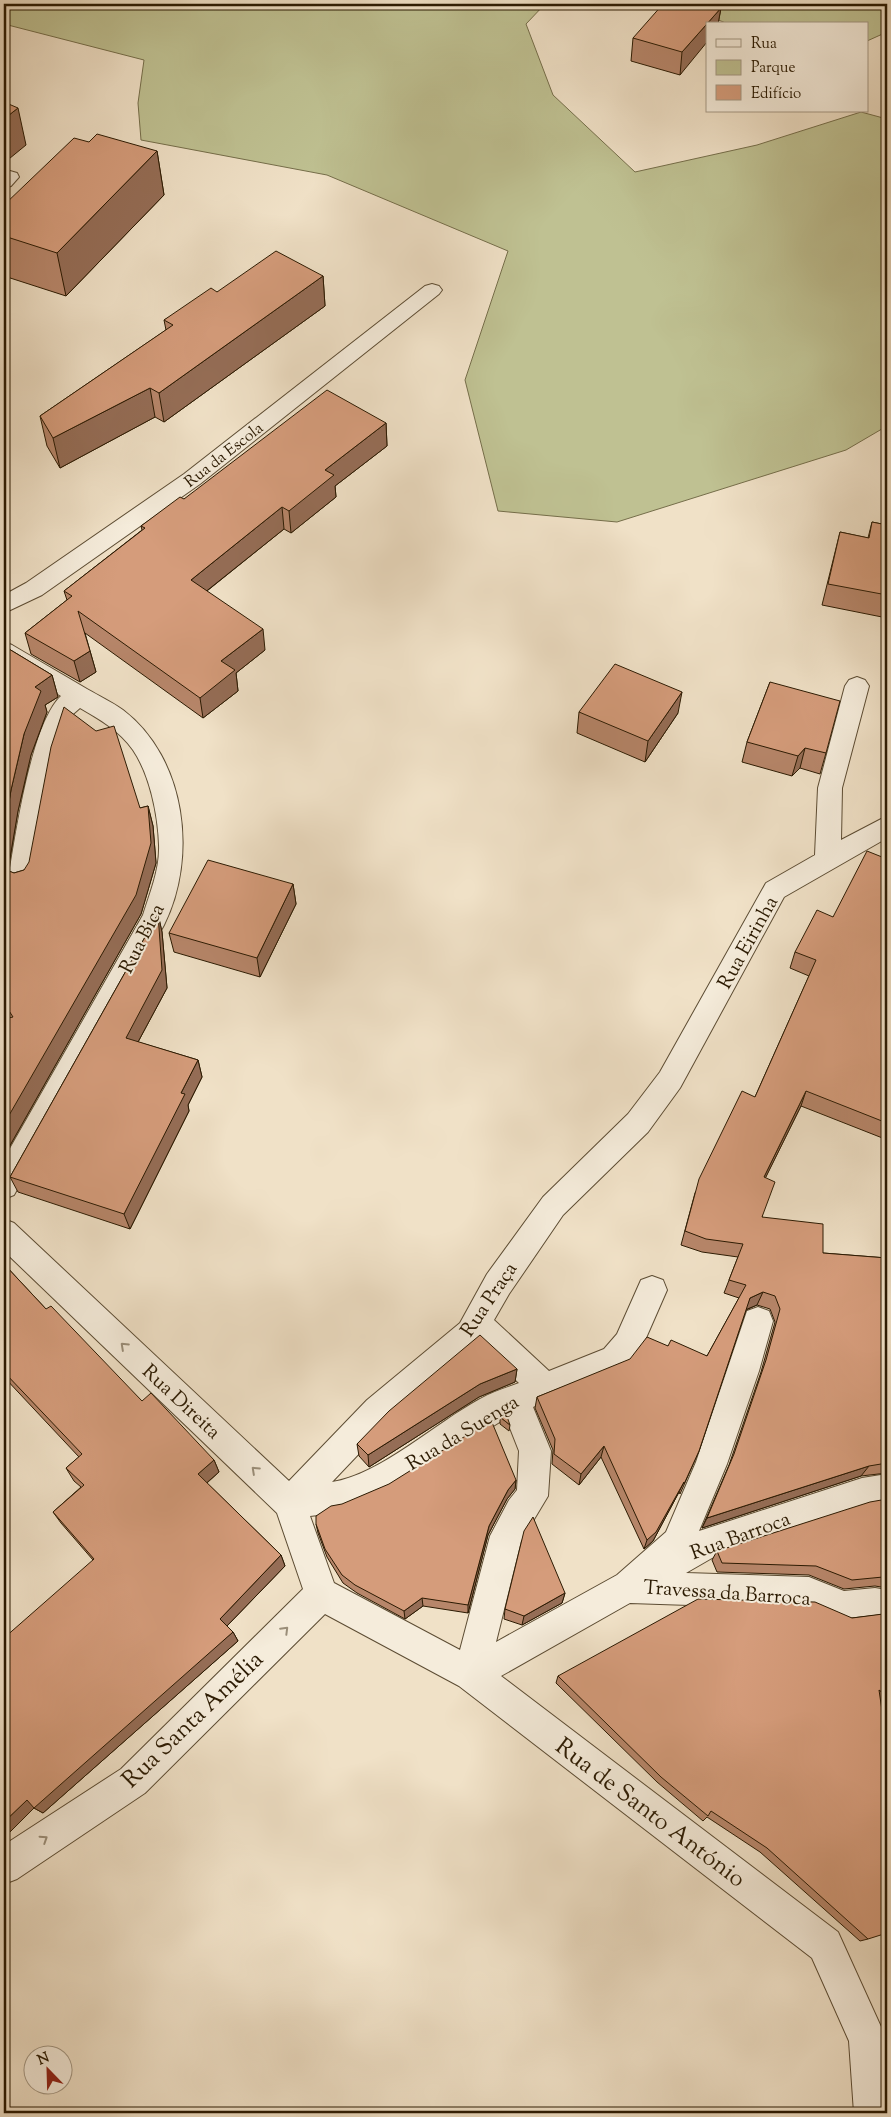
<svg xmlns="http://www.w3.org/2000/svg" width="891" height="2117" viewBox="0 0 891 2117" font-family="'Sorts Mill Goudy',serif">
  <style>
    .green { fill: #bfc192; stroke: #756e4a }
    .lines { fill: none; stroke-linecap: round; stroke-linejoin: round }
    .minor-casing { stroke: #5c4c33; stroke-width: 2 }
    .minor { fill: #f5ecdb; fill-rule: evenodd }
    .wall { fill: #b7866a; stroke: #2b1a02 }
    .shaded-wall { fill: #956d56; stroke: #2b1a02 }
    .building { fill: #d59c7b; stroke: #2b1a02 }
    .oneway { stroke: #9a8e79 }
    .labels { text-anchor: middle; stroke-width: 4; stroke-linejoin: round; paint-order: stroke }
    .far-street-label { font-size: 16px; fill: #2b1a02; stroke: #f5ecdb }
    .street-label { font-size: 20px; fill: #2b1a02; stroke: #f5ecdb }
    .near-street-label { font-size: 24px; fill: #2b1a02; stroke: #f5ecdb }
  </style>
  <rect width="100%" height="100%" fill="#f0e1c7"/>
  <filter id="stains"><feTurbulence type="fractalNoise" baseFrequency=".004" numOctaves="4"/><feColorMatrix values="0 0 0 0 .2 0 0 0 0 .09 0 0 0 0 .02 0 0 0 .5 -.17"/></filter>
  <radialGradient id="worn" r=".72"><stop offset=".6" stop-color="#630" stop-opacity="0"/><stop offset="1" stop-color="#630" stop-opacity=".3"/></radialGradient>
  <g class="green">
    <polygon points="4,4 545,4 526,24 553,95 635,172 757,145 861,112 887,119 887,426 846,450 617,522 498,511 465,380 508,251 327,175 141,140 138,103 144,60 4,24"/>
    <polygon points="681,4 887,4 887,32 867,41 867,24 728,24"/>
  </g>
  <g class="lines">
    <defs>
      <g id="minor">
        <polygon points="10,171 17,173 19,177 11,186 4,188 4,173"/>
        <polygon points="432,284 439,286 442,290 439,294 200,484 42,595 4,613 4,595 26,583 184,474 425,286"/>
        <path d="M 4,642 L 12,645 C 37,660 62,674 87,689 C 99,696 112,702 123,710 C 186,758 198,857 164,925 L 14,1195 L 4,1199 L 4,1159 L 143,915 C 150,893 160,869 159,845 C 158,815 150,775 133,750 C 120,731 99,719 80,708 L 72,715 L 55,767 L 44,817 L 34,881 L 30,888 L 21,891 L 12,888 L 8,881 C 15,838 31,724 61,696 L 4,662 Z"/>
        <path d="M 857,677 L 865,680 L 869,686 L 842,788 L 841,840 L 887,816 L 887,838 L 784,897 L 680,1088 L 648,1132 L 563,1215 L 509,1294 L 494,1320 L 549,1371 L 604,1349 L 617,1334 L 641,1280 L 652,1276 L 663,1280 L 667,1290 L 639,1354 L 626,1369 L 533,1407 L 551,1451 L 548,1496 L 521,1541 L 496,1642 L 617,1575 L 666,1532 L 696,1462 L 747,1311 L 758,1307 L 769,1311 L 773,1321 L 759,1371 L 727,1464 L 699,1531 L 862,1478 L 887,1474 L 887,1506 L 862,1510 L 712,1558 L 686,1573 L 809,1577 L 844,1591 L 875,1588 L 887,1590 L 887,1622 L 875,1620 L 844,1624 L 809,1609 L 630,1603 L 501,1676 L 838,1932 L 887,2040 L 887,2113 L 854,2113 L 849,2041 L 812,1958 L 459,1686 L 325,1614 L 145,1793 L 17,1879 L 4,1884 L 4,1845 L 121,1769 L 303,1589 L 277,1513 L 4,1251 L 4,1219 L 14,1223 L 289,1481 L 367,1400 L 460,1323 L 487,1274 L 543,1197 L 628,1114 L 660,1072 L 766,883 L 815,855 L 818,788 L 845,686 L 849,680 ZM 479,1346 L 519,1383 C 506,1388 492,1392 480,1399 C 437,1422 380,1475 332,1482 L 389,1422 ZM 506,1418 L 519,1451 L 517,1490 L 509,1500 L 490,1536 L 460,1650 L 334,1583 L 310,1516 L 343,1512 L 389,1492 Z"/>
      </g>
    </defs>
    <use href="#minor" class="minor-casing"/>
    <use href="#minor" class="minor"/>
  </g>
  <g class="wall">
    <polygon points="721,8 718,24 707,24 680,75 631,61 633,38"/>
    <polygon points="157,151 164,195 66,296 4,276 4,205"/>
    <polygon points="323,276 325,306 164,422 155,417 60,468 47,446 40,416 166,330 164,320 217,292"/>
    <polygon points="386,423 387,446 335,486 336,497 291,533 284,529 207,591 265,650 236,673 238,691 203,718 85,633 96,672 80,682 31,654 25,633 67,600 64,591 142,530 141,526 184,499"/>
    <polygon points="872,522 887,525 887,618 822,605 840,532 868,538"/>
    <polygon points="4,646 52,675 58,697 45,705 47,712 31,755 18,811 8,871 14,873 24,870 140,808 148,806 153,826 156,863 141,914 4,1156 4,1019 10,1018 4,1008"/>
    <polygon points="770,682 826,753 820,774 800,768 792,776 742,762 747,742"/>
    <polygon points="579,712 678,713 645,762 577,733"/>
    <polygon points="887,859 887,1134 885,1139 801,1106 765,1178 762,1217 823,1253 887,1258 887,1473 861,1476 702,1528 729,1465 761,1372 775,1322 770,1309 757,1305 746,1310 699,1451 680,1494 679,1492 653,1541 644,1549 601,1457 579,1485 552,1464 553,1450 535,1408 537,1397 668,1346 707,1356 739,1298 724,1293 738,1257 702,1252 681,1245 695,1193 755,1097 809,976 790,968 795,952 833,917"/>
    <polygon points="293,884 296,904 260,977 174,952 169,933"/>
    <polygon points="158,914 162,932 167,988 138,1042 198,1060 202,1077 188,1105 189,1111 130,1229 18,1192 10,1177"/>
    <polygon points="4,1264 46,1309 142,1401 214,1460 219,1472 207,1483 281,1555 285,1566 227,1626 233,1632 238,1641 43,1813 34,1808 93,1560 61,1523 53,1512 81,1487 74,1481 66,1468 79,1457 4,1377"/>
    <polygon points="517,1369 515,1382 479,1397 369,1467 359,1456 357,1444"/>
    <polygon points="500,1417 510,1425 509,1431 500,1424"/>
    <polygon points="516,1480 515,1489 507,1499 488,1535 468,1613 423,1606 405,1619 357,1593 343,1583 327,1557 318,1533 316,1524"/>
    <polygon points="887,1499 887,1588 875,1586 844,1589 809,1575 717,1572 712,1560 717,1551"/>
    <polygon points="565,1593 562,1603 522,1625 504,1619 505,1609"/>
    <polygon points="887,1614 887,1710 882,1705 868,1939 860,1941 760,1852 707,1817 703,1821 657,1782 556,1683 558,1676 852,1618"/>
  </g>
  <g class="shaded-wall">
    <polygon points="721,8 718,24 707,24 707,42 680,75 682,52"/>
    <polygon points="18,108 26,145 4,163 4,119"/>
    <polygon points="157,151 164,195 66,296 57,253"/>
    <polygon points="323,276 325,306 164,422 159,393"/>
    <polygon points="150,388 155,417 60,468 53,438"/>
    <polygon points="386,423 387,446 335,486 336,497 291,533 289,511 325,470"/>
    <polygon points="282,507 284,529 194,601 191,580"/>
    <polygon points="263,629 265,650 236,673 238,691 203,718 200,698 221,661"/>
    <polygon points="90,651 96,672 80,682 74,661"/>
    <polygon points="52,675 58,697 45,705 47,712 31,755 18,811 6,881 4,874 4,832 11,790 35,687"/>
    <polygon points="682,692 678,713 645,762 648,741"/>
    <polygon points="805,748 800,768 792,776 798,756"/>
    <polygon points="148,806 153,826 156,863 141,914 4,1156 4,1124"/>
    <polygon points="293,884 296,904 260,977 257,958"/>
    <polygon points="158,914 162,932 167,988 131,1055 126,1038"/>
    <polygon points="198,1060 202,1077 188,1105 189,1111 130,1229 124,1214 181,1093"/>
    <polygon points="806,1091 801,1106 759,1191 764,1177"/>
    <polygon points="763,1292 757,1305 745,1310 750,1298"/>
    <polygon points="517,1369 515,1382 479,1397 369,1467 368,1455 480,1384"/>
    <polygon points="604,1446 601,1457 579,1485 581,1474"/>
    <polygon points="214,1460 219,1472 203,1486 198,1474"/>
    <polygon points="869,1466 861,1476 702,1528 707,1518"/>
    <polygon points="516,1480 515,1489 507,1499 488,1535 468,1613 468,1605 489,1526 508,1490"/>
    <polygon points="684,1482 679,1492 653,1541 644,1549 647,1540"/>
    <polygon points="281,1555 285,1566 225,1628 220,1619"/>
    <polygon points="565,1593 562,1603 522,1625 524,1616"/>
    <polygon points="422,1598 423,1606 405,1619 404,1611"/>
    <polygon points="233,1632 238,1641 43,1813 34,1808 4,1838 4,1822 27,1800"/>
  </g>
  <g class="building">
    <polygon points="663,4 706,4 721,8 682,52 633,38"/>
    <polygon points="4,102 18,108 4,119"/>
    <polygon points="97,134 157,151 57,253 4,236 4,205 74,138 89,142"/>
    <polygon points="276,251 323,276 159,393 150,388 53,438 40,416 173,325 164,320 211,288 217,292"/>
    <polygon points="327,390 386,423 325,470 334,475 289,511 282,507 191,580 263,629 221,661 235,670 200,698 78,611 90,651 74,661 25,633 72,596 64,591 145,528 141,526 180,497 184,499"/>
    <polygon points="872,522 887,525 887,595 828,584 840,532 869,538"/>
    <polygon points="4,646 52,675 35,687 41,691 24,734 11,790 4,832"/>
    <polygon points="615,664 682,692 648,741 579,712"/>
    <polygon points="770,682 840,701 826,753 805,748 798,756 747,742"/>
    <polygon points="64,707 96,731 114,726 140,808 148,806 151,843 136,895 4,1124 4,1019 13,1017 4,1003 4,869 14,873 24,870 29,862 51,747"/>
    <polygon points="867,851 887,859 887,1123 806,1091 764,1177 775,1182 762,1217 823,1224 823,1253 887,1258 887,1463 869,1466 707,1518 734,1454 766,1360 780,1309 775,1296 763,1292 750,1298 699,1451 684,1484 684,1482 656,1532 647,1540 604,1446 581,1474 554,1454 555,1439 537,1397 630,1359 647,1337 668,1346 671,1340 707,1356 746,1285 729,1280 743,1244 706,1239 685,1231 699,1179 742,1091 755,1097 816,960 795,952 817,910 833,917"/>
    <polygon points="208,860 293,884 257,958 169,933"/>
    <polygon points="158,914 162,970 126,1038 198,1060 181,1093 185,1094 124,1214 10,1177"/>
    <polygon points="4,1264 46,1309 51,1306 142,1401 151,1393 214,1460 198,1474 281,1555 220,1619 233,1632 34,1808 27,1800 4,1822 4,1638 94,1559 53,1512 84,1485 66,1468 82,1454 4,1372"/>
    <polygon points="480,1335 517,1369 480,1384 368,1455 357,1444 389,1411"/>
    <polygon points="506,1414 510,1425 500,1417"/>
    <polygon points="491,1420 516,1480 508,1490 489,1526 468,1605 422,1598 404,1611 355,1585 342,1575 325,1549 316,1524 316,1516 331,1506 342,1504 389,1484"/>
    <polygon points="887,1499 887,1578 883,1577 852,1580 816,1566 722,1563 717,1551 870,1502"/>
    <polygon points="533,1517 565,1593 524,1616 505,1609 524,1531"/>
    <polygon points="698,1599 815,1602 852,1618 883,1614 887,1614 887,1696 879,1690 887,1745 887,1933 868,1939 767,1848 711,1811 708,1816 661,1777 558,1676"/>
  </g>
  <defs><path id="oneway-chevron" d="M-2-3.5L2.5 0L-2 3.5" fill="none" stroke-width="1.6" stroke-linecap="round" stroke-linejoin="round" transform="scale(1.25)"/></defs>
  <g class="oneway">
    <use href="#oneway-chevron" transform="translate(124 1346) rotate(-137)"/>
    <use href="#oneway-chevron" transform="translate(255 1470) rotate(-137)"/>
    <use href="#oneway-chevron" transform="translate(285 1630) rotate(-45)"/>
    <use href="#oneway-chevron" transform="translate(44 1839) rotate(-33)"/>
  </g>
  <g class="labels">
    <g class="far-street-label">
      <text transform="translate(223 454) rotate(-38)" y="6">Rua da Escola</text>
    </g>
    <g class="street-label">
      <text transform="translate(141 938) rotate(-63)" y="7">Rua Bica</text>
      <text transform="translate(747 942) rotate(-61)" y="7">Rua Eirinha</text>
      <text transform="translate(488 1299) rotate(-56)" y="7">Rua Praça</text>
      <text transform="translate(182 1401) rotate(43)" y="7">Rua Direita</text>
      <text transform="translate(462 1432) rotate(-31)" y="7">Rua da Suenga</text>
      <text transform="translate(740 1535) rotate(-20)" y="7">Rua Barroca</text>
      <text transform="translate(727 1592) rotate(4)" y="7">Travessa da Barroca</text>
    </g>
    <g class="near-street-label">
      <text transform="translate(192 1719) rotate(-44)" y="8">Rua Santa Amélia</text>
      <text transform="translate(651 1812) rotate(37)" y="8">Rua de Santo António</text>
    </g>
  </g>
  <rect width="891" height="2117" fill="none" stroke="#f0e1c7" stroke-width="20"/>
  <rect x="5" y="5" width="881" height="2107" fill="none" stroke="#2b1a02" stroke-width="2.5"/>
  <rect x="10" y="10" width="871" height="2097" fill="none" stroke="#2b1a02"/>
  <rect x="706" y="22" width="162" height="90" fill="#f5ecdb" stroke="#a49884"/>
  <rect x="716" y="39" width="25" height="8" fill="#f5ecdb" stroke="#a49884"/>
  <text x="751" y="48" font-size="15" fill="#2b1a02">Rua</text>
  <rect x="716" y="60" width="25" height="15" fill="#bfc192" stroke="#a49884"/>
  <text x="751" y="72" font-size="15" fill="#2b1a02">Parque</text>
  <rect x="716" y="85" width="25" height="15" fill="#d59c7b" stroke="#a49884"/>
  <text x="751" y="98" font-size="15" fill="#2b1a02">Edifício</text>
  <g transform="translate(48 2070) rotate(337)"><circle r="24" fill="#f5ecdb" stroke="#a49884"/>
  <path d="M0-4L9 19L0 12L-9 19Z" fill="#8f2418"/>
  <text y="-8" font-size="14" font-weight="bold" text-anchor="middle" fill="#2b1a02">N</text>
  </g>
  <rect width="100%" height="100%" filter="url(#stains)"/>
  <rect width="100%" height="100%" fill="url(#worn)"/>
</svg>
